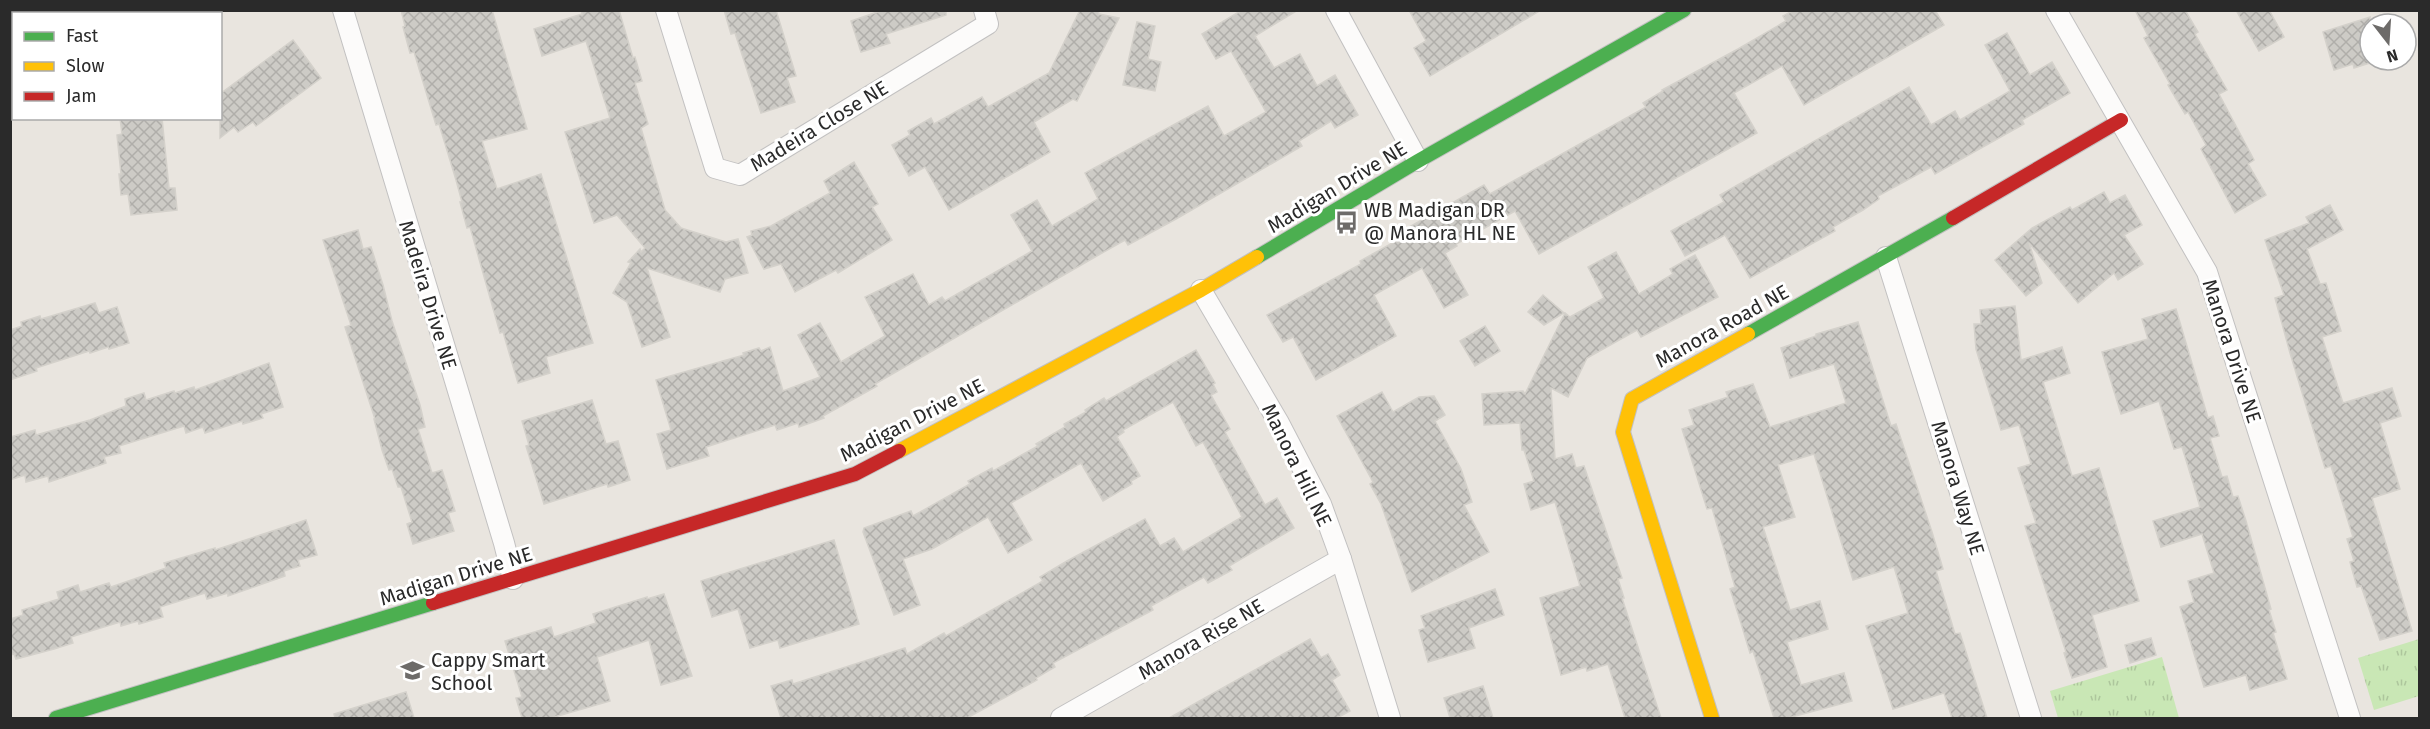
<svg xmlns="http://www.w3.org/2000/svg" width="2430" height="729" viewBox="0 0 2430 729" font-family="'Fira Sans',sans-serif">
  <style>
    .park { fill: url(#park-tufts) }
    .building { fill: url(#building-cross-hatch); stroke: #d4d1cb; stroke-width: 1.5 }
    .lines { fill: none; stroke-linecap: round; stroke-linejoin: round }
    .street-casing { stroke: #c2c1c1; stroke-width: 22 }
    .fast-casing { stroke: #c2c1c1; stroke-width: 16 }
    .slow-casing { stroke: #c2c1c1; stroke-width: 16 }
    .jam-casing { stroke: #c2c1c1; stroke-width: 16 }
    .street { stroke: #fcfbfa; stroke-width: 20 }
    .fast { stroke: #4caf50; stroke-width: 14 }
    .slow { stroke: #ffc107; stroke-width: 14 }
    .jam { stroke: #c62828; stroke-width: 14 }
    .labels { text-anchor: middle; stroke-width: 6; stroke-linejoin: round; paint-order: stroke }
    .street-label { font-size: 20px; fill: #2a2a2a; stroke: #fff }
    .poi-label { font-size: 20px; fill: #2a2a2a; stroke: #fff; text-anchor: start }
  </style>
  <defs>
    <pattern id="park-tufts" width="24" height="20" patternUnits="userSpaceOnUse" patternTransform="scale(1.5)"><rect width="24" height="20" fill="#c9e7b5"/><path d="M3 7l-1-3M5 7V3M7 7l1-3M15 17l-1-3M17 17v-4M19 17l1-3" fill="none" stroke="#adc69c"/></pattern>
    <pattern id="building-cross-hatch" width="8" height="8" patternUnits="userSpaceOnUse" patternTransform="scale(1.5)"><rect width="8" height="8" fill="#cdcbc6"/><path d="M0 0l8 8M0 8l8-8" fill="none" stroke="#b0aeaa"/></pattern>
  </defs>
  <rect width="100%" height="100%" fill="#e9e5df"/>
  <g class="park">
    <polygon points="2419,639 2419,696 2374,710 2358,658"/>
    <polygon points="2162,657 2179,718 2058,718 2050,691"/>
  </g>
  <g class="building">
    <polygon points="401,10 492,10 527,129 482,141 497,189 541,174 593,343 546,357 550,373 518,383 503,332 500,333 470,227 467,228 460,202 462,202 456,180 439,124 436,125 414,52 410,53 403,27 405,26"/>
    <polygon points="581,10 619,10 633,58 635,57 642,81 635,83 648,124 641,128 665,210 681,228 726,242 738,239 748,273 725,279 720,292 647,268 670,337 642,347 627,302 613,293 631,263 628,262 640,249 641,252 645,248 617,215 594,223 565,132 610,118 586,41 542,56 534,29 582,14"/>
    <polygon points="724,10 776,10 796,76 787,78 795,102 761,113 735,33 731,34"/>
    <polygon points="883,10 946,10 946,15 886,34 890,43 861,52 851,21"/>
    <polygon points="1080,10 1098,10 1099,14 1119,18 1077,101 1073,99 1034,122 1050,152 949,210 925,167 909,176 892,145 910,135 908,131 931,118 934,124 982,97 988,107 1049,73"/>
    <polygon points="1242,10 1298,10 1255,36 1274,68 1300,54 1317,86 1335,75 1358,115 1335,128 1331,121 1299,141 1302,146 1176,219 1128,245 1125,240 1095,257 875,384 877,386 823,416 824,418 799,427 798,423 777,430 775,425 706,447 709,456 667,469 657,434 671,430 656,380 744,355 743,353 759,348 761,351 770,347 783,391 820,377 798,335 820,323 841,362 885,336 865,297 913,274 929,305 942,297 945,301 1032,251 1011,215 1037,200 1052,226 1098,199 1085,173 1208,106 1224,136 1266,112 1231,51 1216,59 1202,34"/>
    <polygon points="1409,10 1541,10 1430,76 1414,48 1426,41"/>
    <polygon points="1794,10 1935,10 1944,25 1804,105 1782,66 1734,93 1757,133 1539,254 1515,211 1456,244 1457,246 1445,253 1468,295 1444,308 1422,268 1374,295 1396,336 1316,380 1293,337 1283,342 1267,315 1361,264 1360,261 1405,236 1402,231 1484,185 1490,194 1646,107 1643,103 1663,91 1662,90 1738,49 1786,21 1783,16"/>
    <polygon points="2135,10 2185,10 2198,32 2195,34 2227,90 2219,94 2254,160 2248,164 2266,195 2235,213 2201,149 2206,145 2188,112 2185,114 2168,85 2170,84 2144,38 2148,36"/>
    <polygon points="2236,10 2269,10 2284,37 2259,51"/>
    <polygon points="2370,17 2370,63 2354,68 2353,64 2334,70 2323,32"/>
    <polygon points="1137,22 1155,26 1148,59 1161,62 1155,91 1123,85"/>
    <polygon points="2007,33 2030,75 2052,62 2070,93 2022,120 2024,124 1935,174 1931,167 1878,196 1879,199 1863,210 1833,227 1835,231 1750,278 1725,235 1685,256 1671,231 1724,202 1720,195 1909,87 1931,125 1955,111 1960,120 2010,91 1985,45"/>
    <polygon points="293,40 321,78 256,126 253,122 238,132 234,127 220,138 220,94"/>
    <polygon points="120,118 162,118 169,188 175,188 177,210 131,215 128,194 121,195 119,174 121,174 117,135 122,134"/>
    <polygon points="854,162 878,204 872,207 892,240 838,273 836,270 795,292 781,264 764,269 747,237 752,235 751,231 771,226 830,193 824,181"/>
    <polygon points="2104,192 2110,203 2125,195 2142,225 2124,235 2143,264 2118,280 2114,273 2078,303 2029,243 2042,283 2026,296 1995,260 2032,228 2070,207 2072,210"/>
    <polygon points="2330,205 2343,230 2307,249 2320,284 2326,283 2341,331 2322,337 2343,403 2392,388 2401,416 2380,423 2400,489 2372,498 2412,631 2380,640 2361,586 2357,587 2350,562 2354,561 2347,539 2353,537 2331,466 2325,468 2290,353 2275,298 2284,295 2265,240 2309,223 2306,217"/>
    <polygon points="358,230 363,249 371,247 383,285 392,321 420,405 425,427 418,429 432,473 442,470 455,511 448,513 454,531 413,544 407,524 412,522 401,487 398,487 392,469 389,470 382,450 374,419 375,419 345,327 351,325 323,240"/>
    <polygon points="1616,252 1639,294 1673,274 1670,269 1695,255 1718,297 1641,337 1637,330 1587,358 1568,397 1551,388 1555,459 1572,454 1576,468 1584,466 1622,578 1618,579 1624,598 1622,598 1661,718 1625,718 1608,664 1587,671 1586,667 1561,675 1540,598 1580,586 1555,502 1531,510 1524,484 1534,481 1524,450 1522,450 1520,423 1484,425 1482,394 1523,391 1525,394 1565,313 1570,317 1604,298 1588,267"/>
    <polygon points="1543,295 1564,313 1544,325 1528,312"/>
    <polygon points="95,303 99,313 117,307 129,343 109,349 108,347 90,353 89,351 36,368 37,371 10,380 10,330 22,326 21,322 40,316 41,319"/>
    <polygon points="2015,306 2021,360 2062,347 2070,373 2043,382 2072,476 2099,468 2139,601 2092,615 2107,667 2072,678 2064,653 2066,652 2025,526 2036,523 2018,468 2031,464 2019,425 2001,430 1976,349 1974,324 1981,324 1980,310"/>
    <polygon points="2176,309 2208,418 2213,416 2219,436 2210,438 2222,477 2227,476 2233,497 2238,496 2246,521 2271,609 2269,610 2276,632 2273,633 2287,679 2250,690 2246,675 2204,687 2180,607 2194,602 2188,581 2214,573 2202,534 2161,547 2153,521 2200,507 2194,486 2182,447 2174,449 2159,401 2121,414 2102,352 2148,339 2142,319"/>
    <polygon points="1858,322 1891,426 1896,424 1932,532 1943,569 1936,571 1955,634 1960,633 1987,718 1952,718 1944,693 1893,709 1866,626 1908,613 1894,567 1853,580 1814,454 1778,465 1795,517 1763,527 1790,610 1820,601 1828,629 1787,642 1801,685 1844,673 1852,701 1788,718 1774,718 1753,651 1750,653 1740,620 1730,589 1735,587 1712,508 1707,509 1682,429 1694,425 1689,410 1728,397 1726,392 1753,384 1770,427 1846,403 1834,364 1790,378 1781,348 1816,336 1816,334"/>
    <polygon points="1485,326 1500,351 1475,366 1460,341"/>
    <polygon points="1196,350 1215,383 1213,384 1217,392 1211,395 1230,429 1225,432 1265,505 1277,498 1294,528 1229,566 1232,570 1208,583 1204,577 1151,606 1153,610 1053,663 1055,667 1036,678 1037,680 967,718 781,718 771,686 792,680 793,684 905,648 907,654 944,633 946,636 1043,581 1040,577 1067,561 1145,519 1160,546 1174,538 1183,552 1242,517 1203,442 1196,446 1173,402 1123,430 1124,432 1117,437 1140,476 1131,481 1132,484 1103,501 1081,463 1011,503 1032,540 1008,553 988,517 932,549 903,559 920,605 894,615 863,532 864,528 911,511 913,516 970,484 968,481 992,468 993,471 1038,446 1036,444 1065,427 1064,424 1086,412 1085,410 1104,398 1106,401"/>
    <polygon points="269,363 283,407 261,414 263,418 243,424 242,421 205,433 203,427 186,433 184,426 119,446 121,453 104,457 106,463 49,482 48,476 26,482 25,475 10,480 10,437 35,430 36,435 90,420 126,406 125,399 144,393 146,400 174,391 175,393 194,387 195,390"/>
    <polygon points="1382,392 1393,412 1419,397 1434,396 1445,415 1435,421 1461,469 1472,502 1464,505 1489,552 1412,592 1381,504 1370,484 1373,482 1337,416"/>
    <polygon points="592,400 606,444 618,441 630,480 608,487 607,484 544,504 526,446 529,445 522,421"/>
    <polygon points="306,520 317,555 298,560 300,566 284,571 285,576 228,596 228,593 207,599 205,593 160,607 163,617 139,624 138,621 121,626 120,622 71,637 73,643 54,649 16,659 14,654 10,655 10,619 23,615 22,610 59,599 57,592 78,585 80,592 109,583 111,587 166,568 164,563 215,548 215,550"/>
    <polygon points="834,540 859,624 780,648 778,640 750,648 738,609 712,617 701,581"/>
    <polygon points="1495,589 1504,615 1469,628 1475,648 1428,662 1419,630 1425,628 1421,616"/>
    <polygon points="664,594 692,676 661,685 649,640 597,657 610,701 551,718 522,718 516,698 522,697 505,641 551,627 554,637 596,623 593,614 647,597 647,599"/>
    <polygon points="2151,638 2156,655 2130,663 2125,645"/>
    <polygon points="1310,639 1321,658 1328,654 1340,675 1332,680 1350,711 1337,718 1169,718"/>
    <polygon points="1483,686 1493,718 1450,718 1444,698"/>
    <polygon points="406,692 414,718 335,718 334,714"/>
  </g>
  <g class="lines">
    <defs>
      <g id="street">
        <polyline points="343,10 504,543 513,579"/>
        <polyline points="666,10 715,168 740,175 988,24 984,10"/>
        <polyline points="1336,10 1418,161"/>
        <polyline points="2056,10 2207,272 2350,718"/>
        <polyline points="1886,257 2031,718"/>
        <polyline points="1201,290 1279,423 1321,504 1341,559 1390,718"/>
        <polyline points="1061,718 1341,559"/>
      </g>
      <g id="fast">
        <polyline points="1257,257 1418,161 1684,10"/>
        <polyline points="1748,334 1953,218"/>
        <polyline points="56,718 433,603"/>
      </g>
      <g id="slow">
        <polyline points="899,451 1201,290 1257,257"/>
        <polyline points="1712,718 1623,432 1632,399 1748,334"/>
      </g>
      <g id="jam">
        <polyline points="1953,218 2121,120"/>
        <polyline points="433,603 855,474 899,451"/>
      </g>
    </defs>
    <use href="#street" class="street-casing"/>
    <use href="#fast" class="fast-casing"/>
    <use href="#slow" class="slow-casing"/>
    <use href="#jam" class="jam-casing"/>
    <use href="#street" class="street"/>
    <use href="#fast" class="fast"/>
    <use href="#slow" class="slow"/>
    <use href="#jam" class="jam"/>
  </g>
  <defs>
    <symbol id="bus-bare" viewBox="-9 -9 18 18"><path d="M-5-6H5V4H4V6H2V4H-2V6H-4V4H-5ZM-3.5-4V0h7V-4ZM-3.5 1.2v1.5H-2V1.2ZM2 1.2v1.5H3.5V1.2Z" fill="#6d6b69" stroke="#fff" stroke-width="2.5" paint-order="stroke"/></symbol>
    <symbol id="school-bare" viewBox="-9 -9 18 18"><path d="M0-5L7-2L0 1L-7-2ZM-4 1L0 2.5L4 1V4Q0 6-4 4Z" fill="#6d6b69" stroke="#fff" stroke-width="2.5" paint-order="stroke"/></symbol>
  </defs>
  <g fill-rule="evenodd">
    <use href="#bus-bare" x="1330" y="206" width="33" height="33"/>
    <use href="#school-bare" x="396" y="654" width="33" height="33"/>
  </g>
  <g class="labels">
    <g class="street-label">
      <text transform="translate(819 126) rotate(-31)" y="7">Madeira Close NE</text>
      <text transform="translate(1337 187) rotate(-31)" y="7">Madigan Drive NE</text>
      <text transform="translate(428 295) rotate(73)" y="7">Madeira Drive NE</text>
      <text transform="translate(1722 326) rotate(-29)" y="7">Manora Road NE</text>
      <text transform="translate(2232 351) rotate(72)" y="7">Manora Drive NE</text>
      <text transform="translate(912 420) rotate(-27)" y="7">Madigan Drive NE</text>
      <text transform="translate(1297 465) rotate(64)" y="7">Manora Hill NE</text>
      <text transform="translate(1958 488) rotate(73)" y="7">Manora Way NE</text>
      <text transform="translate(456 576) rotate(-17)" y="7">Madigan Drive NE</text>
      <text transform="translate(1201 639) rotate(-30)" y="7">Manora Rise NE</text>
    </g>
    <g class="poi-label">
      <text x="1364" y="217">WB Madigan DR<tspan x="1364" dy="23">@ Manora HL NE</tspan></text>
      <text x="431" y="667">Cappy Smart<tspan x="431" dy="23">School</tspan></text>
    </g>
  </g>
  <rect width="2430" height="729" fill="none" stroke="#2a2a2a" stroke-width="24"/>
  <rect x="12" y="12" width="210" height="108" fill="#ffffff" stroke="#aaaaaa" stroke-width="1.5"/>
  <rect x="24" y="32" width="30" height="9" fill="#4caf50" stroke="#aaaaaa" stroke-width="1.5"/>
  <text x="66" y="42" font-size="18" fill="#2a2a2a">Fast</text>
  <rect x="24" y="62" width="30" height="9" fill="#ffc107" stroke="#aaaaaa" stroke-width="1.5"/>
  <text x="66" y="72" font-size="18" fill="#2a2a2a">Slow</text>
  <rect x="24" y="92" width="30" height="9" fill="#c62828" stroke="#aaaaaa" stroke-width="1.5"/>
  <text x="66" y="102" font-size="18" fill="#2a2a2a">Jam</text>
  <g transform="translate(2388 42) rotate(163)"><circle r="28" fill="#ffffff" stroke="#aaaaaa" stroke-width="1.5"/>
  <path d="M0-4.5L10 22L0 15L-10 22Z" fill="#6d6b69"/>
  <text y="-9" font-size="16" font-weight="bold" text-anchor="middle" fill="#2a2a2a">N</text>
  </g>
</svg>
